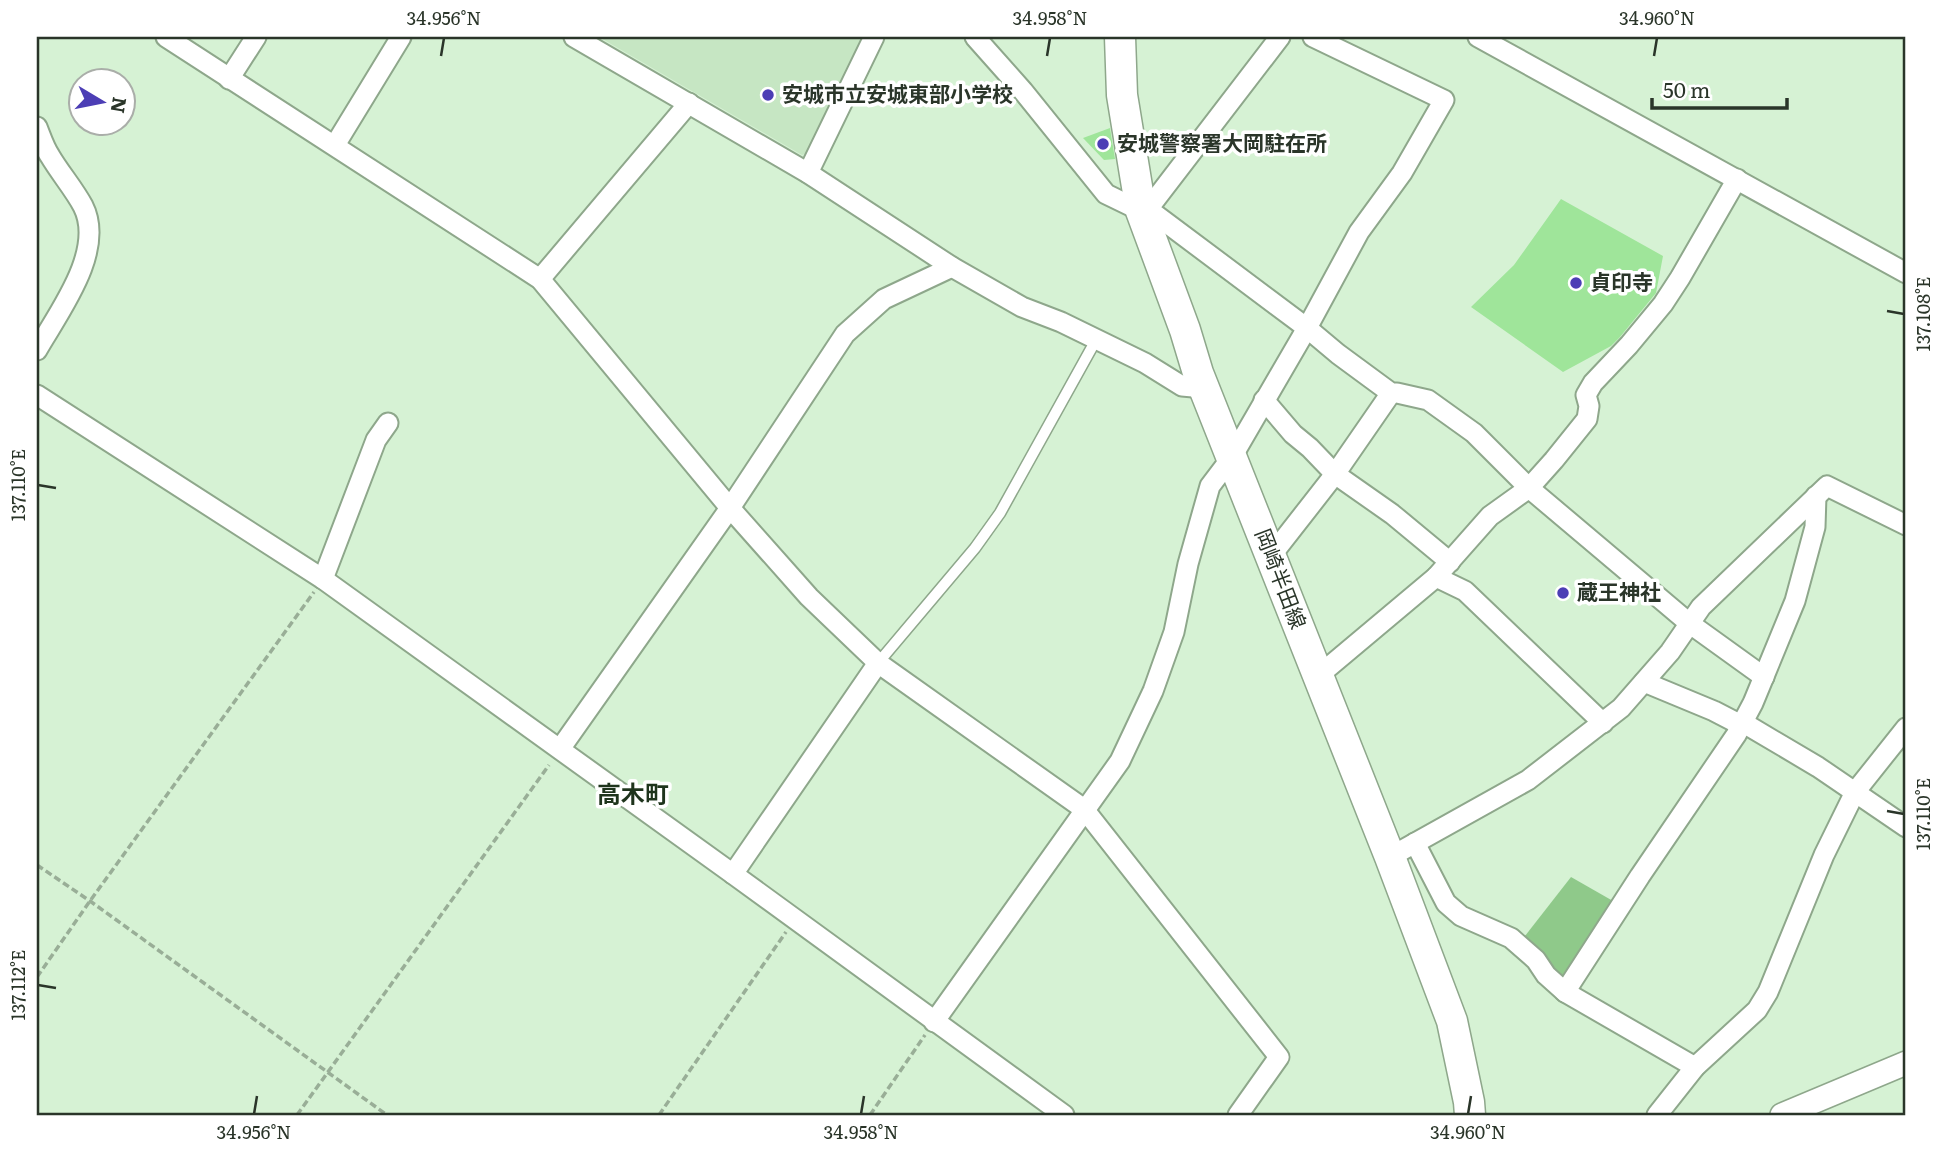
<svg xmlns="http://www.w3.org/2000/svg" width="1943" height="1152" viewBox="0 0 1943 1152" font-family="Literata,'Noto Sans JP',serif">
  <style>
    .built { fill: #c6e6c3 }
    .green { fill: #8fc98a }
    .building { fill: #9fe59a }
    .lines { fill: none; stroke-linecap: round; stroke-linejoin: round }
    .service-casing { stroke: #8ea78b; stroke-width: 13 }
    .minor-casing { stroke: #8ea78b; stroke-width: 23 }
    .tertiary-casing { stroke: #8ea78b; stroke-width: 26 }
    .primary-casing { stroke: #8ea78b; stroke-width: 33 }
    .path { stroke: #99ae97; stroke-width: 3.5; stroke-dasharray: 7 3.5; stroke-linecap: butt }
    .service { stroke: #fff; stroke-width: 10 }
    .minor { stroke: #fff; stroke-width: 19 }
    .tertiary { stroke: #fff; stroke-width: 23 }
    .primary { stroke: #fff; stroke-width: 30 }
    .ticks { fill: none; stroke: #2a3529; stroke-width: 2.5 }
    .poi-dot { fill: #4c3eb5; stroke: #fff; stroke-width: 2.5 }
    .labels { text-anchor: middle; stroke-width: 7; stroke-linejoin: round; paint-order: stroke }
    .poi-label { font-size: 21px; font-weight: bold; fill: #2a3529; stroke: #fff; text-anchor: start }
    .street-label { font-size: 21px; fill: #2a3529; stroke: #fff }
    .quarter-label { font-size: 24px; font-weight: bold; fill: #1e341c; stroke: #fff }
    .neatline { fill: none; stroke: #2a3529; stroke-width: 2.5 }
    .ticks-label { font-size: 18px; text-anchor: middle; fill: #2a3529 }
  </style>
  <rect width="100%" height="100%" fill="#d6f2d4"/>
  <polygon class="built" points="599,37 866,37 811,152 802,155"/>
  <polygon class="green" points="1571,877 1613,901 1565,979 1521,941"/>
  <g class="building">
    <polygon points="1110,128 1115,159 1104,160 1083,138"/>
    <polygon points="1561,199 1663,256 1656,293 1620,337 1611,346 1563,372 1471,307 1514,265"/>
  </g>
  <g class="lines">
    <defs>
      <polyline id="service" points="878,663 975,548 1000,513 1096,340"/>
      <g id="minor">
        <polyline points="166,37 540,279 730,508 809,597 878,663 1084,809 1279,1057 1238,1115"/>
        <polyline points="574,37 808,173 952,267 1022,307 1061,322 1145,363 1182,386 1204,388"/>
        <polyline points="975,37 1023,91 1106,194 1141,211 1148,209 1280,37"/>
        <polyline points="1478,37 1906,273"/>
        <polyline points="229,79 256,37"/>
        <path d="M 37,127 C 41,137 44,147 50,156 C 60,173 74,189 83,206 C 106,251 58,313 37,350"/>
        <polyline points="335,145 401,37"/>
        <polyline points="808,173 874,37"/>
        <polyline points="1148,209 1307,328 1338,354 1391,393 1397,393 1428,400 1474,433 1529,488 1689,623 1764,677"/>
        <polyline points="540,279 689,103"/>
        <polyline points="37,395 323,579 733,874 1064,1115"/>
        <polyline points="1264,400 1293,434 1310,448 1335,474 1392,514 1450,562"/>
        <polyline points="1271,556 1335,474 1391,393"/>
        <polyline points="1436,577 1465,591 1603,723"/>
        <polyline points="323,579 376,440 388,423"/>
        <polyline points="1318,676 1436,577 1490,516 1529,488 1554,460 1587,419 1589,406 1586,395 1593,383 1629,345 1663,304 1680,278 1737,179"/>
        <polyline points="1644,682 1714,711 1741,725"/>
        <polyline points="1742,722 1818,767 1906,827"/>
        <polyline points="560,749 730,508 845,334 884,299 952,267"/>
        <polyline points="1415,843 1446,903 1461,916 1511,938 1536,960 1546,975 1565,992 1695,1067"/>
        <polyline points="1390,857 1528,780 1621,708 1670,652 1701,607 1827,486 1906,525"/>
        <polyline points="733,874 878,663"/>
        <polyline points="1565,992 1640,876 1736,735 1753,703 1795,601 1815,527 1816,496"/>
        <polyline points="934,1022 1120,761 1153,691 1174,632 1188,564 1210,486 1232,457 1307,328 1359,232 1402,173 1444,100 1313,37"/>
        <polyline points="1657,1115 1695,1067 1757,1010 1768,992 1824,855 1855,792 1906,728"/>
      </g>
      <polyline id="tertiary" points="1782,1115 1906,1063"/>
      <polyline id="primary" points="1120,37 1122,95 1141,211 1185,330 1198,373 1390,857 1452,1021 1469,1102 1470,1115"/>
    </defs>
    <use href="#service" class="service-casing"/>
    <use href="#minor" class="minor-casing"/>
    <use href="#tertiary" class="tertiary-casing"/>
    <use href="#primary" class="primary-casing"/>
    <g class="path">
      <polyline points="37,865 90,901 387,1115"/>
      <polyline points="37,977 90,901 314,592"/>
      <polyline points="297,1115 549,765"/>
      <polyline points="659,1115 786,932"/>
      <polyline points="870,1115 925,1035"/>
    </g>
    <use href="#service" class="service"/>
    <use href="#minor" class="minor"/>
    <use href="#tertiary" class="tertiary"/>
    <use href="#primary" class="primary"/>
  </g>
  <path class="ticks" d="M 441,56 L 444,38M 1047,56 L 1050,38M 1654,56 L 1657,38M 1887,311 L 1904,314M 38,485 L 56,488M 1887,811 L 1904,814M 38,985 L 56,988M 254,1114 L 257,1096M 861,1114 L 864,1096M 1468,1114 L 1471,1096"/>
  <g class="poi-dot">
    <circle cx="768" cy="95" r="7"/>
    <circle cx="1103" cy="144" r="7"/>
    <circle cx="1576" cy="283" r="7"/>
    <circle cx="1563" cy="593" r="7"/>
  </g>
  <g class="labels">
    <g class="poi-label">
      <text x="782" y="102">安城市立安城東部小学校</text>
      <text x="1117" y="151">安城警察署大岡駐在所</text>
      <text x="1590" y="290">貞印寺</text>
      <text x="1577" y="600">蔵王神社</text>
    </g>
    <g class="street-label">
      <text transform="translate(1280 579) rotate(69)" y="7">岡崎半田線</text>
    </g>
    <g class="quarter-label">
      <text x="633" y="803">高木町</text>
    </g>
  </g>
  <rect width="1943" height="1152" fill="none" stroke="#ffffff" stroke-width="77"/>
  <g transform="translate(102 102) rotate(100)"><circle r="33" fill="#ffffff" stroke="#aaaea9" stroke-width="2"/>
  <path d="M0-5L12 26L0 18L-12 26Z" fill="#4c3eb5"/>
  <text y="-10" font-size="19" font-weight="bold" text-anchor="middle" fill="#2a3529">N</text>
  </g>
  <path d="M1652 98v10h135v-10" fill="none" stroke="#2a3529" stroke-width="3.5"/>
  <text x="1663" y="98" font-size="21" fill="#2a3529" stroke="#ffffff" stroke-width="5" paint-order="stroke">50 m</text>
  <rect x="38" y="38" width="1866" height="1076" class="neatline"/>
  <g class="ticks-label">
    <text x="444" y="25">34.956°N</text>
    <text x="1050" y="25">34.958°N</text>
    <text x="1657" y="25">34.960°N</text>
    <text transform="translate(1924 314) rotate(-90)" y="6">137.108°E</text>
    <text transform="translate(19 485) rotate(-90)" y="6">137.110°E</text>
    <text transform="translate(1924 814) rotate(-90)" y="6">137.110°E</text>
    <text transform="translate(19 985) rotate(-90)" y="6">137.112°E</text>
    <text x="254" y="1139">34.956°N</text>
    <text x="861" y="1139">34.958°N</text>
    <text x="1468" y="1139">34.960°N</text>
  </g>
</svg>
